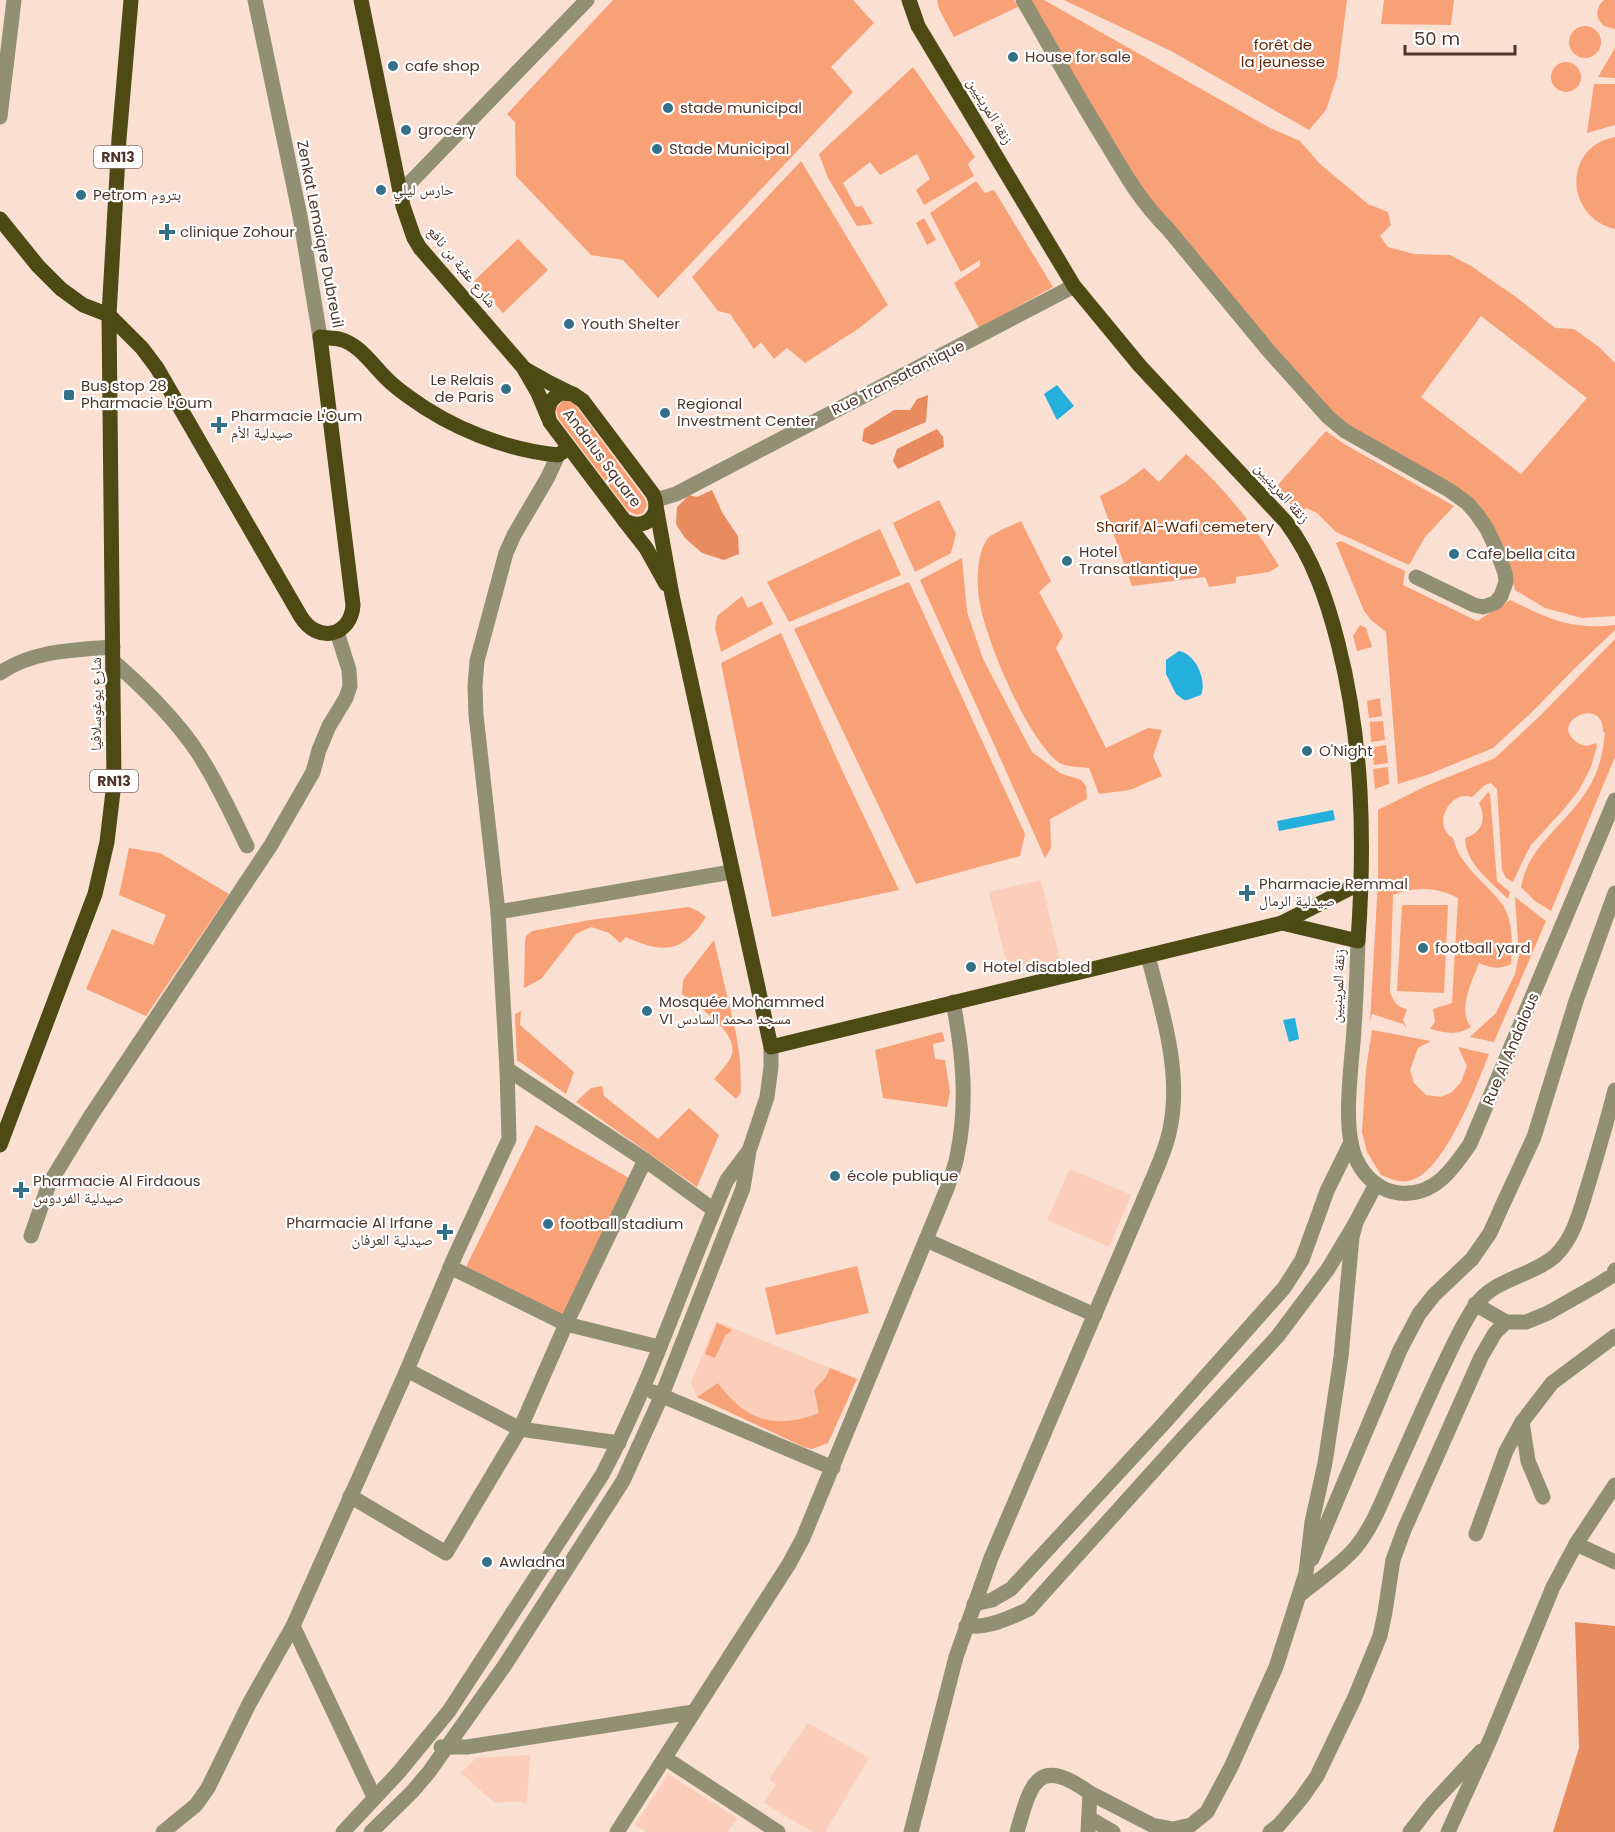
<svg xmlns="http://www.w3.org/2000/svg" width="1615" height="1832" viewBox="0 0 1615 1832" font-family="Poppins,'Noto Naskh Arabic',sans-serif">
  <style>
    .built { fill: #faceb9 }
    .green { fill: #f9a176; fill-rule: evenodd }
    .forest { fill: #e88c5f }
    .water { fill: #24afdc }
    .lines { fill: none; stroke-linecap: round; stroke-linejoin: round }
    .minor { stroke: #919075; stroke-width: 15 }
    .major { stroke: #4d4a14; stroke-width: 15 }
    .poi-dot { fill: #347087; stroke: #fff; stroke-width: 2 }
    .labels { text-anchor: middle; stroke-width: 4.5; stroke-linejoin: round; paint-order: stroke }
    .shield { fill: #fff; stroke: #847269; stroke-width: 1.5 }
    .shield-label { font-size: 14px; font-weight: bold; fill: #4f3529 }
    .park-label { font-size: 15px; fill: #632906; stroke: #fff }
    .poi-label { font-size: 15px; fill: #4f3529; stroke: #fff; text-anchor: start }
    .street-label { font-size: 15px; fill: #4f3529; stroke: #fff }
  </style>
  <rect width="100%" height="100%" fill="#fadfd3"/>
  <g class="built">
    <polygon points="1041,880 1060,960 1009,972 989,892"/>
    <polygon points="1070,1169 1131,1195 1109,1247 1047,1220"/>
    <polygon points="716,1321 857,1379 828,1443 812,1449 804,1447 697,1397 691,1383"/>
    <polygon points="808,1723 869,1758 825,1832 812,1832 764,1803 776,1785 769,1779"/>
    <polygon points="530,1755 527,1804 516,1801 495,1803 461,1773 476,1758"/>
    <polygon points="668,1774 737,1818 728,1832 646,1832 635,1825"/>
  </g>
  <g class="green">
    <polygon points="613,0 853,0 874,23 831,67 853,92 658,298 623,260 591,255 516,176 515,122 507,114"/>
    <polygon points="937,0 1014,0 1018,7 954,37 939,9"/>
    <path d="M 1026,0 L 1044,0 L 1270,128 L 1300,141 L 1320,164 L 1368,204 L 1388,212 L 1391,225 L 1380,236 L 1388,247 L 1414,254 L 1450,255 L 1471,266 L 1516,297 L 1555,328 L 1574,329 L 1599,347 L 1615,363 L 1615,616 L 1582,618 L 1545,608 L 1515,590 L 1511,573 L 1486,516 L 1342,424 L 1148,200 ZM 1481,316 L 1587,398 L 1521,474 L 1421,397 Z"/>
    <polygon points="1064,0 1347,0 1337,77 1326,110 1309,130 1171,51"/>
    <polygon points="1384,0 1454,0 1451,25 1381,24"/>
    <path d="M 1604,0 L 1615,0 L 1615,29 L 1604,26 C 1595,18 1595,8 1604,0 Z"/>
    <circle cx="1585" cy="42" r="16"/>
    <polygon points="1615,48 1615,78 1598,77"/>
    <circle cx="1566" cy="77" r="15"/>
    <polygon points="913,67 975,157 968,164 974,176 924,205 916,190 930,179 917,154 880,175 870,162 843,183 856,207 862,206 873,224 857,226 828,178 819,154"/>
    <polygon points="1594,84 1615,84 1615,125 1587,133"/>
    <path d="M 1615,137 L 1615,229 C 1564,217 1563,146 1615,137 Z"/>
    <polygon points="801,161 888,305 858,329 805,363 787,348 774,359 761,342 754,349 730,314 718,311 692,277"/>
    <polygon points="976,181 985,193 994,190 1053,287 979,328 954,283 980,266 980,260 961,272 930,213"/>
    <polygon points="924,218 936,240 927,245 916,223"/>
    <polygon points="518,239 548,270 503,313 474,281"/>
    <polygon points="563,401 569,401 575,405 645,499 647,505 643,513 637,515 628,511 558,418 556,408"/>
    <polygon points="1326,431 1344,444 1454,506 1425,537 1409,565 1336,532 1317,513 1306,508 1299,513 1275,488"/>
    <path d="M 1186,454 C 1223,486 1254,525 1279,566 L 1269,572 L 1236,577 L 1236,583 L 1209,587 L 1205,577 L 1132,586 L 1100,496 L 1124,483 L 1144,468 L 1159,482 Z"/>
    <polygon points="939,500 956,534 951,553 915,572 893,523"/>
    <path d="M 1021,521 L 1051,581 L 1039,592 L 1063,636 L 1056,648 L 1106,748 L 1148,728 L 1162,730 L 1153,756 L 1162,776 L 1130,790 L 1099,794 L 1089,768 C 1080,767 1065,767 1058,762 C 1027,738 987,643 980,604 C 976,586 976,553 988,538 C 994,532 1013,525 1021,521 Z"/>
    <polygon points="880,529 901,575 789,622 767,582"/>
    <path d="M 1341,541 L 1405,571 L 1403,585 L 1477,621 L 1510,600 C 1549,619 1570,630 1615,625 L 1615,630 L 1576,667 L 1532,712 L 1493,748 L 1427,775 L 1398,784 L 1386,632 L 1371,620 L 1364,611 L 1336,543 Z"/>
    <polygon points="962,558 967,612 983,659 1032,752 1060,773 1081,780 1086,786 1087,799 1050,819 1051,848 1045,858 920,580"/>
    <polygon points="909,582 1025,834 1020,856 916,884 794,629"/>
    <polygon points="742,596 748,608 762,601 773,624 721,652 715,628 717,616"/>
    <polygon points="1360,625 1366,628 1372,647 1357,651 1353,636"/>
    <polygon points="781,633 841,768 899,890 772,917 721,663"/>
    <path d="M 1615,639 L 1615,757 L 1551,911 L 1535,901 L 1521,887 C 1529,843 1568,824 1589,787 C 1599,771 1603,752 1605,733 L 1603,731 C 1603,694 1546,723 1578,743 C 1584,747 1589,746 1596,743 L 1597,746 L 1591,767 L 1579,790 L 1564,809 L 1531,845 L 1524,858 L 1513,882 L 1506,878 L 1502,870 L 1497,789 L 1491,783 L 1485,785 L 1472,797 C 1450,789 1431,826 1453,838 C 1460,867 1486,882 1502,904 C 1514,920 1512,946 1511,964 C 1499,970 1491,968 1479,963 L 1477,968 C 1470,986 1458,1011 1471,1027 C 1456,1036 1447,1033 1430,1029 L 1435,1022 L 1433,1009 L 1452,1003 L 1458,898 C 1438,887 1414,886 1393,895 L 1390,992 C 1393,1000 1397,1008 1407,1009 L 1403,1020 L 1407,1029 L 1403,1024 L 1372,1014 L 1370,1022 L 1378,881 L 1378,810 L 1426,786 L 1495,758 L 1542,714 Z"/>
    <polygon points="1380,698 1382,716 1369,718 1367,701"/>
    <polygon points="1383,721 1385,740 1371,742 1370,722"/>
    <polygon points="1386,745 1388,763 1374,765 1372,747"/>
    <polygon points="1388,767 1389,784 1375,789 1373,769"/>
    <path d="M 1488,792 L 1490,794 L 1497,881 L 1510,892 L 1508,899 C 1491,882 1465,863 1465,838 C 1482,833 1487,819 1479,803 Z"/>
    <polygon points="129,848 160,853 229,894 146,1016 86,989 112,929 153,945 166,915 119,895"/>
    <polygon points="1515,897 1546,921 1494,1042 1470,1037 1496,1013 1515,974 1519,955"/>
    <polygon points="1402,905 1448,905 1444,993 1397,991"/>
    <path d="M 689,907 L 698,911 L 706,917 C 683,953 663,954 626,937 L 620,943 L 609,933 L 591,927 L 576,934 L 541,979 L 524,988 L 525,941 L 526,936 L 532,931 L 590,920 Z"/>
    <path d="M 714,940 L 736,1033 L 740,1060 L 741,1092 L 736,1099 L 714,1079 C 719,1073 727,1065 731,1057 C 741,1033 698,1007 682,994 L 683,980 Z"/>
    <polygon points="521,1011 520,1025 574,1072 566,1094 517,1060 515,1014"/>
    <path d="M 1372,1030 L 1431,1041 L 1418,1048 L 1410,1070 L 1414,1083 L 1426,1095 L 1441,1097 L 1452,1092 L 1461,1082 L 1467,1066 L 1458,1047 L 1489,1054 C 1477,1085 1443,1176 1408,1181 C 1399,1183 1389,1178 1381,1175 L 1367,1152 L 1362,1132 L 1366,1069 Z"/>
    <polygon points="942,1032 945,1041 933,1044 935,1059 945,1060 950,1092 947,1107 883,1098 875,1050"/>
    <polygon points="602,1086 604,1096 658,1139 689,1108 719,1135 697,1187 576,1102 591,1088"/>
    <polygon points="536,1125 629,1178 562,1322 465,1269"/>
    <polygon points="857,1266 869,1313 776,1335 765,1288"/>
    <polygon points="717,1323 732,1330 725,1336 715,1358 705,1354"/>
    <path d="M 830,1368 L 857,1379 L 828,1443 L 812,1449 L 804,1447 L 697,1397 L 718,1383 C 745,1421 776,1430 819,1413 L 814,1390 L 826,1377 Z"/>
  </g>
  <g class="forest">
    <polygon points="928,395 926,422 872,445 862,441 864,429 894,410 910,410 917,399"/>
    <polygon points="937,429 943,437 944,447 898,469 893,461 897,449"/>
    <polygon points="712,490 723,514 738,536 739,554 724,560 702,553 685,538 676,524 677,507 689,495 697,497"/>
    <polygon points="1575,1622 1615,1626 1615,1832 1553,1832 1579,1748"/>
  </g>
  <g class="water">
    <polygon points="1057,385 1074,406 1057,420 1044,394"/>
    <path d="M 1179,651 C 1196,654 1207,681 1201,695 L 1187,700 L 1184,700 L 1176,694 L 1166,674 L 1166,660 Z"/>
    <polygon points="1333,810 1335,820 1279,831 1277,821"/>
    <polygon points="1295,1018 1299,1039 1289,1042 1283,1020"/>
  </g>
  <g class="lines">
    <g class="minor">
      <polyline points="255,0 300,216 320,337"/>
      <path d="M 1023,0 C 1051,48 1077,96 1107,144 C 1126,176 1141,202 1168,229 L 1268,350 L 1328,417 L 1345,431 L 1449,490 L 1467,503 L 1476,513 L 1487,529 L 1495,546 L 1505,573 L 1506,582 L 1501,596 L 1495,603 L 1483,607 L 1474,605 L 1416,577"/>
      <polyline points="0,117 14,0"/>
      <polyline points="400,193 587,0"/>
      <polyline points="656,500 676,494 1074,286"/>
      <path d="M 114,662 C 145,689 175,718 198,753 C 217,782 232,815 247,846"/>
      <path d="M 0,673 C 34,650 74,650 113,647"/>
      <polyline points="498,912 731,872"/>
      <path d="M 1358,941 C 1357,971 1356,1000 1354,1029 C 1352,1065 1341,1130 1357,1161 C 1365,1178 1381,1191 1399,1193 C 1434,1197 1453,1169 1470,1144 L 1615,800"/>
      <polyline points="507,1069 645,1160 714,1210"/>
      <polyline points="31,1236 49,1184 90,1117 271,845 313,772 319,750 329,726 346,698 350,686 349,670 337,632"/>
      <polyline points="926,1240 1095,1315"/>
      <polyline points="450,1267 566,1324 659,1347"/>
      <polyline points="1475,1304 1506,1322"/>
      <polyline points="407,1370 520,1429 619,1443"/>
      <polyline points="653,1392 833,1468"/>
      <polyline points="350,1496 446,1553 520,1429 566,1324 645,1160"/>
      <polyline points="1543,1497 1528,1461 1522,1422 1552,1383 1615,1336"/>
      <polyline points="1476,1534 1506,1451 1522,1422"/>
      <polyline points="1576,1544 1615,1562"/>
      <polyline points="1312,1559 1400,1350 1419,1314 1434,1295 1472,1259 1490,1233 1503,1204 1534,1137 1576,1001 1615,893"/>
      <path d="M 1301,1594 C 1319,1579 1341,1565 1356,1547 C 1373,1526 1383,1499 1394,1474 C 1411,1437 1427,1399 1445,1362 C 1454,1343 1463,1323 1475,1306 C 1494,1278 1531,1277 1555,1256 C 1575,1237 1581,1207 1589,1182 C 1598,1152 1607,1121 1615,1090"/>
      <polyline points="974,1604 992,1600 1011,1589 1166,1421 1284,1288 1302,1260 1327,1191 1351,1142"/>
      <polyline points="293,1626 374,1797"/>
      <path d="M 966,1626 C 988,1628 1008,1619 1029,1609 L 1183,1438 L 1277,1337 L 1328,1269 L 1356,1222 L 1376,1184"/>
      <polyline points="441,1747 467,1747 693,1712"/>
      <polyline points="665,1758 778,1832"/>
      <polyline points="1089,1818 1113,1832"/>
      <polyline points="163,1832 196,1805 208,1788 249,1704 293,1626 407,1370 455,1256 509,1139 507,1069 498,912 476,715 475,686 477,661 506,553 514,535 548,477 558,455"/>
      <path d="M 343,1832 L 399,1772 L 449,1711 L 602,1475 C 652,1381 684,1278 727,1180 L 748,1152"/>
      <polyline points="371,1832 412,1792 429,1772 505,1665 623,1481 662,1395 743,1188 749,1151 767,1097 771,1067 771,1047"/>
      <path d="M 617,1832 L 789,1564 L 803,1538 L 946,1191 C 950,1180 955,1168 957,1156 C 968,1105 963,1053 953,1002"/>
      <path d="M 911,1832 L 956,1657 L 991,1558 L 1155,1173 C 1161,1159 1167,1144 1170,1129 C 1182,1072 1162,1011 1148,956"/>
      <path d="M 1017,1832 C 1031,1783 1037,1755 1090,1793"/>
      <polyline points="1088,1832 1090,1793 1152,1825 1173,1829 1191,1825 1207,1812 1231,1767 1276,1667 1306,1573 1312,1522 1325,1463 1341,1357 1352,1237 1356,1222"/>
      <polyline points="1270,1832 1279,1825 1301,1799 1317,1776 1355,1697 1380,1636 1385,1612 1393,1560 1404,1530 1481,1357 1495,1333 1506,1322 1526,1322 1548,1313 1599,1284 1613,1275 1615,1270"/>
      <polyline points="1410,1832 1430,1806 1481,1751"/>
      <polyline points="1448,1832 1490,1740 1553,1587 1576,1544 1615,1485"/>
    </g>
    <g class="major">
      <polyline points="361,0 403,206 414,238 420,248 523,367 538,393 548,417"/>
      <path d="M 909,0 L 918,26 L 1074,286 L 1140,366 L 1286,522 C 1313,558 1327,600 1338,643 C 1363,741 1365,841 1358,941 L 1282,923"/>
      <path d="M 0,219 L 38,266 L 61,289 L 83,305 L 109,315 L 142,348 L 157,368 L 301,617 C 318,644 351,636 353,605 L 320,337 C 326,338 333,338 339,339 C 360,344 373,366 388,380 C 394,386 402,392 409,397 C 451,428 506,450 558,455 L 569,448"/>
      <polyline points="525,369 550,383 570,393"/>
      <path d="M 561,393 L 573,394 L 583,401 L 653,494 C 663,515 645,532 624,520 L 550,422 C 545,410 549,399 561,393 Z"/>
      <polyline points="656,506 672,595 771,1047 1282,923 1362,882"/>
      <polyline points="624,520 646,548 666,584"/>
      <polyline points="0,1145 95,894 107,842 114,783 109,315 119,139 131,0"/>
    </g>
  </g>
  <g class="poi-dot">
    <circle cx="1013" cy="57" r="6"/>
    <circle cx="393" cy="66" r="6"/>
    <circle cx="668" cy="108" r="6"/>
    <circle cx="406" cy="130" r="6"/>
    <circle cx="657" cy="149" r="6"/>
    <circle cx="381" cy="190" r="6"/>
    <circle cx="81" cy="195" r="6"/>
    <path d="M164 223h6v6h6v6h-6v6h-6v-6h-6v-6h6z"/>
    <circle cx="569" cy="324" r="6"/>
    <circle cx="506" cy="389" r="6"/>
    <rect x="63" y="389" width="12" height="12" rx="3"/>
    <circle cx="665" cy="413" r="6"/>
    <path d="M216 416h6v6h6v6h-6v6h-6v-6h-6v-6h6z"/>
    <circle cx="1454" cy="554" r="6"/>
    <circle cx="1067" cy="561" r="6"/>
    <circle cx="1307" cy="751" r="6"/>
    <path d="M1244 884h6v6h6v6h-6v6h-6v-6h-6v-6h6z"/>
    <circle cx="1423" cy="948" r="6"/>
    <circle cx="971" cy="967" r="6"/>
    <circle cx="647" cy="1011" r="6"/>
    <circle cx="835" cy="1176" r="6"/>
    <path d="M18 1181h6v6h6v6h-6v6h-6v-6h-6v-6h6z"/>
    <circle cx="548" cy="1224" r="6"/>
    <path d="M442 1223h6v6h6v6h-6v6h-6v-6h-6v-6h6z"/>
    <circle cx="487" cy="1562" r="6"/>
  </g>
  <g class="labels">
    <g class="shield">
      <rect x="94" y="146" width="48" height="22" rx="4.5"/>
      <rect x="90" y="770" width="48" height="22" rx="4.5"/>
    </g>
    <g class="shield-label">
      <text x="118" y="162">RN13</text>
      <text x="114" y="786">RN13</text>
    </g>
    <g class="park-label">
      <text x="1283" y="50">forêt de<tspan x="1283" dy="17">la jeunesse</tspan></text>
      <text x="1185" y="532">Sharif Al-Wafi cemetery</text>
    </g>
    <g class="poi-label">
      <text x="1025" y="62">House for sale</text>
      <text x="405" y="71">cafe shop</text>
      <text x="680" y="113">stade municipal</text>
      <text x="418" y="135">grocery</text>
      <text x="669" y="154">Stade Municipal</text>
      <text x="393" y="195">حارس ليلي</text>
      <text x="93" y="200">Petrom بتروم</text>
      <text x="180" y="237">clinique Zohour</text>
      <text x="581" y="329">Youth Shelter</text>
      <text x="494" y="385" text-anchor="end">Le Relais<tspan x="494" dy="17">de Paris</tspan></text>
      <text x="81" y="391">Bus stop 28<tspan x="81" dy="17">Pharmacie L'Oum</tspan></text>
      <text x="677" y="409">Regional<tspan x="677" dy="17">Investment Center</tspan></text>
      <text x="231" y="421">Pharmacie L'Oum<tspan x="231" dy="17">صيدلية الأم</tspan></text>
      <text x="1079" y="557">Hotel<tspan x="1079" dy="17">Transatlantique</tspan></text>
      <text x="1466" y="559">Cafe bella cita</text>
      <text x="1319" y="756">O'Night</text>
      <text x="1259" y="889">Pharmacie Remmal<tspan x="1259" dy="17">صيدلية الرمال</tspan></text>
      <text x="1435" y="953">football yard</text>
      <text x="983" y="972">Hotel disabled</text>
      <text x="659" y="1007">Mosquée Mohammed<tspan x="659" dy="17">VI مسجد محمد السادس</tspan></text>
      <text x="847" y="1181">école publique</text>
      <text x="33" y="1186">Pharmacie Al Firdaous<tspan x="33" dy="17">صيدلية الفردوس</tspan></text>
      <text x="433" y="1228" text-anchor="end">Pharmacie Al Irfane<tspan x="433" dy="17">صيدلية العرفان</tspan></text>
      <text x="560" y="1229">football stadium</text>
      <text x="499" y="1567">Awladna</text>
    </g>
    <g class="street-label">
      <text transform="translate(990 111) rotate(59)" y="5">زنقة المرينيين</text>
      <text transform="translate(320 234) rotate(79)" y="5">Zenkat Lemaiqre Dubreuil</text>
      <text transform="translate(462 267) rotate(51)" y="5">شارع عقبة بن نافع</text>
      <text transform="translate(898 378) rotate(-27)" y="5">Rue Transatantique</text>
      <text transform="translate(602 458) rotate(53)" y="5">Andalus Square</text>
      <text transform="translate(1282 493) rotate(49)" y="5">زنقة المرينيين</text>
      <text transform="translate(96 704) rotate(-90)" y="5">شارع يوغوسلافيا</text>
      <text transform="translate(1338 986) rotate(-87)" y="5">زنقة المرينيين</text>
      <text transform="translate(1511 1049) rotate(-67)" y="5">Rue Al Andalous</text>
    </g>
  </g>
  <path d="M1405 45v9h110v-9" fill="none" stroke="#4f3529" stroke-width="3"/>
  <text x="1414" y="45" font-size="18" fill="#4f3529" stroke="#ffffff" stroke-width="4.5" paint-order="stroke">50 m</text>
</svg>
